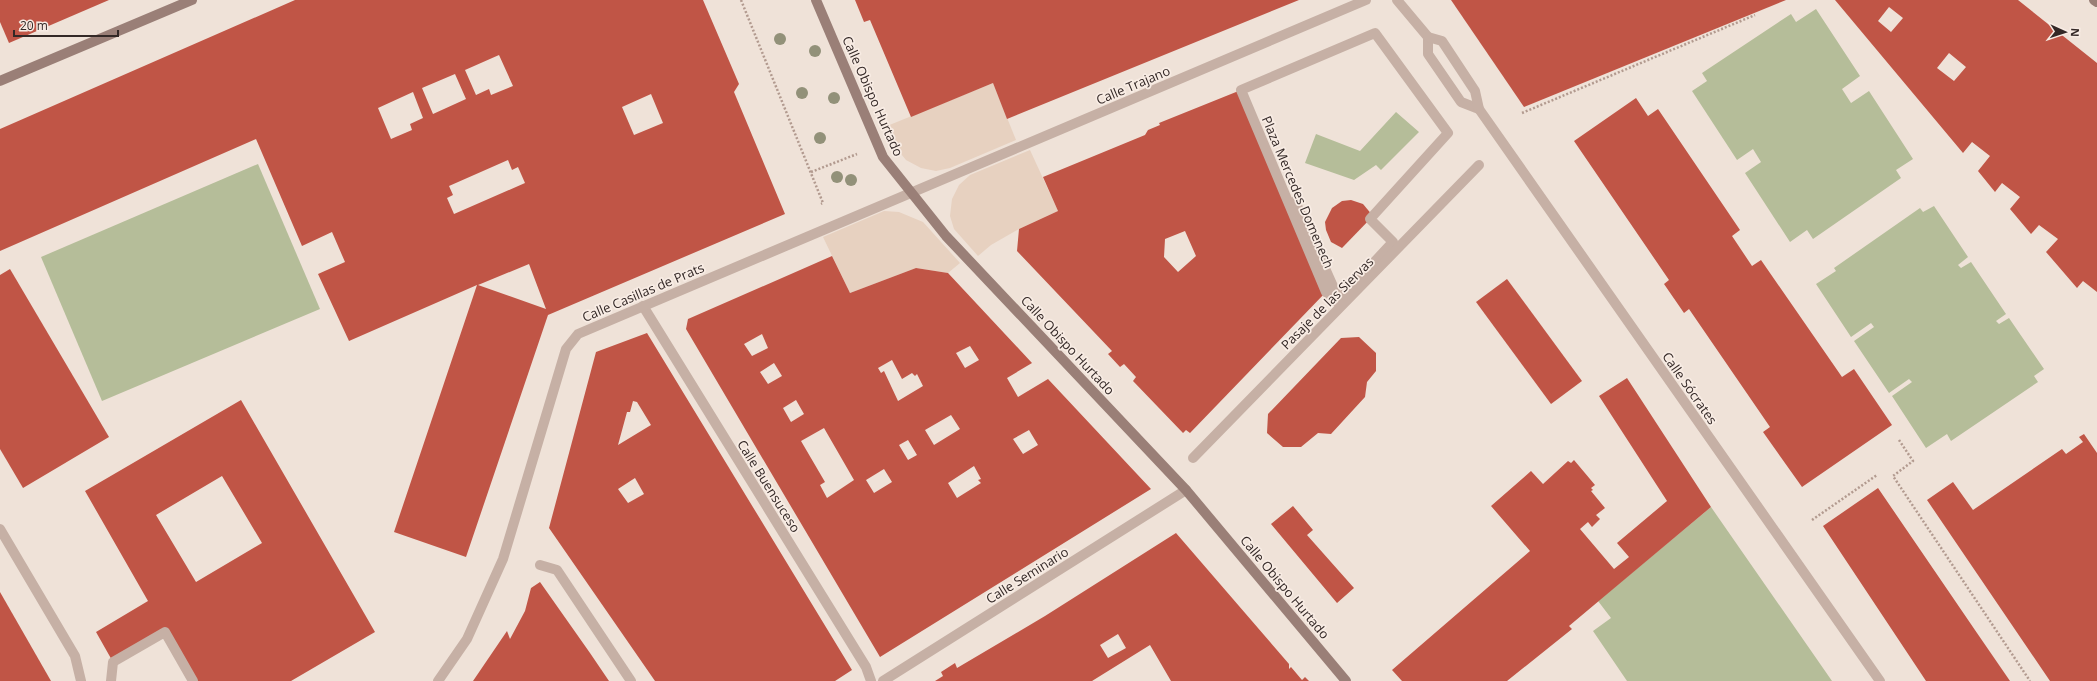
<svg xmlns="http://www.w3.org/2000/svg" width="2097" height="681" viewBox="0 0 2097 681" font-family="'Open Sans',sans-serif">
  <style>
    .green { fill: #b5bd99 }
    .plaza { fill: #e7d1c0 }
    .building { fill: #c05546; fill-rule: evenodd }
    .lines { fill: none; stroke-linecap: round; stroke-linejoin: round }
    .path { stroke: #b29a8f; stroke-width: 2.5; stroke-dasharray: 2 2; stroke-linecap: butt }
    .pedestrian { stroke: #c6b0a5; stroke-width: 10 }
    .minor { stroke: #c6b0a5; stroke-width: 10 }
    .tertiary { stroke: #c6b0a5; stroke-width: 10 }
    .secondary { stroke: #9a7f77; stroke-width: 10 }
    .tree { fill: #929179 }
    .labels { text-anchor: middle; stroke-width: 3.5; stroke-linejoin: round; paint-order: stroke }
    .street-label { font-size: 13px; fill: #332826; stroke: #f8ece4 }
  </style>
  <rect width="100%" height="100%" fill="#efe2d8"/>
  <g class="green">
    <polygon points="1816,9 1860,76 1842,89 1851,103 1869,91 1913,159 1896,170 1901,178 1813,239 1807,230 1790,242 1745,173 1761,162 1753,149 1737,160 1692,91 1707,81 1702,73 1791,14 1796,22"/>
    <polygon points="1396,112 1419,132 1381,170 1376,165 1354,180 1305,163 1316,134 1360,151"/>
    <polygon points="258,164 320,309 102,401 41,257"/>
    <polygon points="1934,206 1968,257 1958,265 1961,268 1971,262 2006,314 1996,321 1999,324 2009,318 2044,369 2034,376 2038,382 1951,441 1947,434 1926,448 1892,396 1912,382 1909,379 1889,393 1854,341 1874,327 1871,323 1851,337 1816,284 1836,271 1834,268 1920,208 1923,212"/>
    <polygon points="1711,507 1832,681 1627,681 1593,631 1611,618 1598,601"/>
  </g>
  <g class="plaza">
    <polygon points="993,83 1016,140 950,168 936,171 921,168 906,160 897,149 887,126"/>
    <polygon points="1030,150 1058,211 1019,229 991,245 978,256 954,229 950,216 952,199 959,185 970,175"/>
    <polygon points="884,211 899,212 923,222 960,263 948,273 916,268 850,293 823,237"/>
  </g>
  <g class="building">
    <polygon points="0,0 109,0 9,43 0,22"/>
    <path d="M 295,0 L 703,0 L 739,84 L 734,92 L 785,214 L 548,315 L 466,557 L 394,532 L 477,285 L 349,341 L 318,274 L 345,262 L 332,232 L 302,246 L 256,139 L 0,251 L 0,129 ZM 499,55 L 513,86 L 491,95 L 489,89 L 476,95 L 465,70 ZM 455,74 L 466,99 L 433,114 L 422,88 ZM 413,92 L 423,118 L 410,124 L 412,130 L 391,139 L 378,108 ZM 651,94 L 663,123 L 634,135 L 622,107 ZM 508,160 L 512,170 L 518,167 L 525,183 L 454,214 L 447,198 L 453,195 L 449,186 ZM 529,264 L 546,309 L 478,285 Z"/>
    <polygon points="855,0 1299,0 1007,119 993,83 911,117 870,20 864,22"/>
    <polygon points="1451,0 1786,0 1524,107"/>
    <path d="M 1835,0 L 2018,0 L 2097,63 L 2097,292 L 2083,281 L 2077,288 L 2046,252 L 2058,239 L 2039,225 L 2031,234 L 2010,209 L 2020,197 L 2002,183 L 1995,192 L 1978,171 L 1990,156 L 1972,142 L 1963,153 ZM 1889,7 L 1903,18 L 1891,32 L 1878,21 ZM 1949,53 L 1966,67 L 1954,81 L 1937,68 Z"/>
    <path d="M 1241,90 L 1326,292 L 1190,433 L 1186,430 L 1183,433 L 1133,381 L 1136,377 L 1124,364 L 1120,367 L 1108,354 L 1112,351 L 1017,251 L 1019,229 L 1058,211 L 1043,177 L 1145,135 L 1148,130 L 1160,125 L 1159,123 ZM 1185,231 L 1196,256 L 1178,272 L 1164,257 L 1165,239 Z"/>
    <polygon points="1636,98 1648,116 1658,109 1740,230 1732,236 1752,266 1761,260 1842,377 1854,369 1892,425 1802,487 1763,432 1770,427 1689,309 1684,313 1664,284 1669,280 1574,141"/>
    <polygon points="1351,200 1363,204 1373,216 1342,248 1331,242 1326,230 1325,222 1332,208 1342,201"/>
    <path d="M 832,256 L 850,293 L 916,268 L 948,273 L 1032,363 L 1007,378 L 1018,397 L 1048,379 L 1151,489 L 880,657 L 686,329 L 688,319 ZM 762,334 L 768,348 L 752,356 L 744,344 ZM 970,346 L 979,360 L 965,368 L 956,353 ZM 892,360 L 902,379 L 912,373 L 915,376 L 917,374 L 923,386 L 898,401 L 884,371 L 881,373 L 878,368 ZM 774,363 L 782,376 L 768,384 L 760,372 ZM 796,400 L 804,414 L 791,422 L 783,408 ZM 951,415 L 960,429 L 934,445 L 925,430 ZM 824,428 L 854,480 L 827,498 L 820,485 L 825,482 L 801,441 ZM 1029,430 L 1038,445 L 1023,454 L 1013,439 ZM 908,440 L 917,455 L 908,460 L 899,445 ZM 974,466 L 981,479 L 978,480 L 981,483 L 957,498 L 948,483 ZM 884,469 L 892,482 L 874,493 L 866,480 Z"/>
    <polygon points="10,269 109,437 23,488 0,449 0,275"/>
    <polygon points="1507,279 1582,381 1551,404 1476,302"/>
    <path d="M 647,333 L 852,670 L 835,681 L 655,681 L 549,528 L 596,352 ZM 633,401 L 637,402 L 651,425 L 618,445 L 627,412 L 630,412 ZM 635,478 L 644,494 L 628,503 L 618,489 Z"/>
    <polygon points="1359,337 1376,353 1376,371 1367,382 1365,397 1331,434 1318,433 1301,447 1283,447 1267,433 1268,414 1341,338"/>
    <polygon points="1627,378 1711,507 1569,626 1572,629 1507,681 1402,681 1392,670 1530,551 1491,506 1531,471 1543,484 1568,461 1571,463 1574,460 1595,485 1591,488 1593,490 1591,491 1605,508 1596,515 1600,519 1592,527 1588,522 1580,529 1614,569 1629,557 1617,543 1667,501 1599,396"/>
    <path d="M 241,400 L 375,632 L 291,681 L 193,681 L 165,632 L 113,662 L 96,632 L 148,601 L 85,491 ZM 222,476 L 262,543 L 196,582 L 156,515 Z"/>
    <polygon points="2084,434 2097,453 2097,681 2050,681 1927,500 1953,482 1973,510 2062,449 2066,454 2083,442 2079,437"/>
    <polygon points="1878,488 1977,633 2010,681 1926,681 1823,526"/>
    <polygon points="1293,506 1313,530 1307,535 1354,588 1337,603 1271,524"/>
    <path d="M 1176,533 L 1289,664 L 1289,669 L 1291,667 L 1302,680 L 1305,677 L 1309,681 L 1171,681 L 1150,645 L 1092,681 L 935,681 L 943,676 L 941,672 L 955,663 L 957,668 L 1045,616 ZM 1118,634 L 1126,648 L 1108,658 L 1100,645 Z"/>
    <polygon points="540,582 590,653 609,681 473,681 507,631 510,639 525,611 531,588"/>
    <polygon points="0,592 51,681 0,681"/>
  </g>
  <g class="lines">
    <g class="path">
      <polyline points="741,0 823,203 821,204"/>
      <polyline points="1522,113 1755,15"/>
      <polyline points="811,172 857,154"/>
      <polyline points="1899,440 1913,461 1893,476 2030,681"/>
      <polyline points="1812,520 1877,475"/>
    </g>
    <g class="pedestrian">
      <polygon points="1375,33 1448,133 1370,219 1393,242 1337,302 1326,292 1241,90"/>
      <polyline points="1295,201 1340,302"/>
      <polyline points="1193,458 1479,165"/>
      <polyline points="540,565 557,570 631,681"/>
      <polyline points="111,681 113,662 165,632 193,681"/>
    </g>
    <g class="minor">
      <polyline points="0,529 75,656 81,681"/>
      <polyline points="883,681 1186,490"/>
    </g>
    <g class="tertiary">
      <polyline points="1397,0 1428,37 1428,54 1461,102 1479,109"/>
      <polyline points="1428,37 1442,41 1475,91 1479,109 1880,681"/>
      <polyline points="643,306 866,667 871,681"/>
      <polyline points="438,681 467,639 503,559 566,349 578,334 1366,0"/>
    </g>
    <g class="secondary">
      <polyline points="816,0 883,157 946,236 1186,490 1346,681"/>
      <polyline points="2094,0 2097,2"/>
      <polyline points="0,81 192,0"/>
    </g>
  </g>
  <g class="tree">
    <circle cx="780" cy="39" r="6"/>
    <circle cx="815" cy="51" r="6"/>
    <circle cx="802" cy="93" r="6"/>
    <circle cx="834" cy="98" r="6"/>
    <circle cx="820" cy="138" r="6"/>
    <circle cx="837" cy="177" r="6"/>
    <circle cx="851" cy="180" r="6"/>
  </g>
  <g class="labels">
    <g class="street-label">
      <text transform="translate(1133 85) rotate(-23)" y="5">Calle Trajano</text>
      <text transform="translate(873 96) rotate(66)" y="5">Calle Obispo Hurtado</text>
      <text transform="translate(1298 192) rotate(67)" y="5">Plaza Mercedes Domenech</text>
      <text transform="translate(643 292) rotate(-23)" y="5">Calle Casillas de Prats</text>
      <text transform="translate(1327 303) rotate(-45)" y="5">Pasaje de las Siervas</text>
      <text transform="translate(1068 345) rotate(47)" y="5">Calle Obispo Hurtado</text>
      <text transform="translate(1690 388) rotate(55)" y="5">Calle Sócrates</text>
      <text transform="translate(769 486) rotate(58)" y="5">Calle Buensuceso</text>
      <text transform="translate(1027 575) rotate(-32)" y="5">Calle Seminario</text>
      <text transform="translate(1285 587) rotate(50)" y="5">Calle Obispo Hurtado</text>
    </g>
  </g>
  <g transform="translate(2065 32) rotate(93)" stroke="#f8ece4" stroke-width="3" paint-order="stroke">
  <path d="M0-3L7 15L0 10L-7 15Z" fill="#332826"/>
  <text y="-6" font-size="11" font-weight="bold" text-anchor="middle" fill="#332826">N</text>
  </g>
  <path d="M14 30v6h104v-6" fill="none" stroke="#332826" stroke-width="2"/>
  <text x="20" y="30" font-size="12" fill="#332826" stroke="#f8ece4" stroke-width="3" paint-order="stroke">20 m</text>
</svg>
